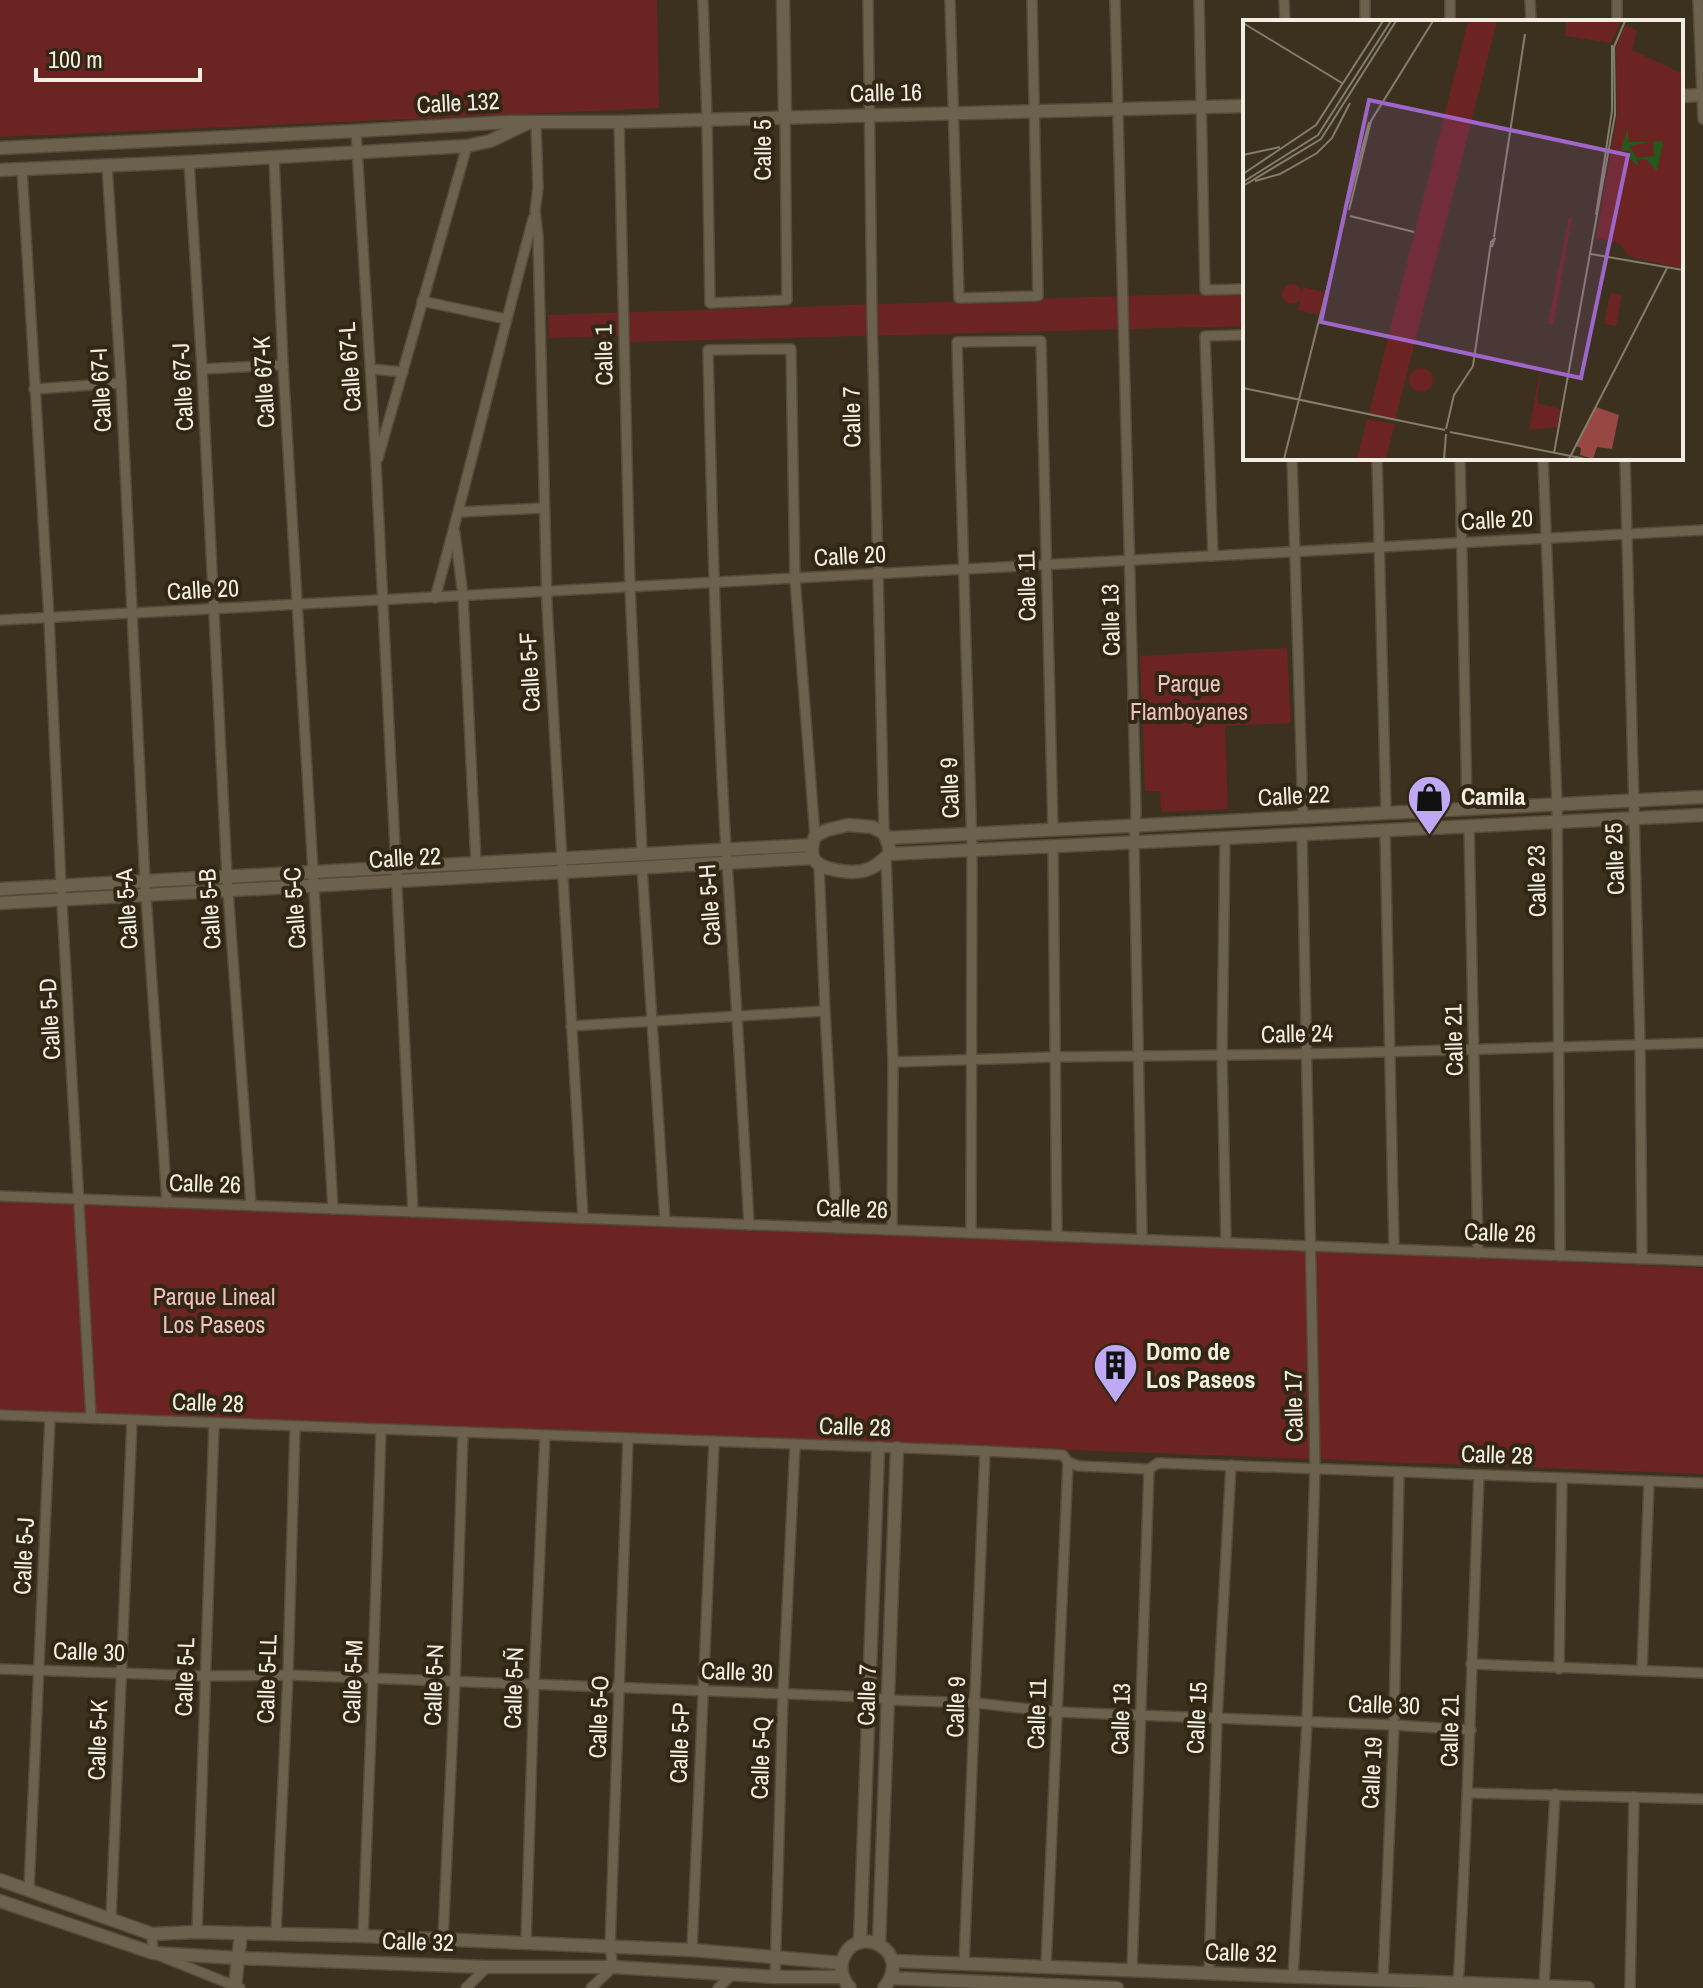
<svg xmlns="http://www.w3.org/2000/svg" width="1703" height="1988" viewBox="0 0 1703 1988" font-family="'Archivo Narrow',sans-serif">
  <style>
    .green { fill: #6c2422 }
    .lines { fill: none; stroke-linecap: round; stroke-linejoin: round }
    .minor-casing { stroke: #544c3b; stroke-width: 12 }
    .tertiary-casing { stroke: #544c3b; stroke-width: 15 }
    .minor { stroke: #6c614c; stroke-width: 9 }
    .tertiary { stroke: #6c614c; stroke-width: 12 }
    .labels { text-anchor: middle; stroke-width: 8; stroke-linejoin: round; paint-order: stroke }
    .street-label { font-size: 24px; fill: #f4eee2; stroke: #312714 }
    .park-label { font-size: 24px; fill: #f1c2bd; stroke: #312714 }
    .poi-label { font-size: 24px; font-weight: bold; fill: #f4eee2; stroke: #312714; text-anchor: start }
    .inset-road { fill: none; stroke: #857d6c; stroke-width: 2 }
    .view { fill: #9f66ca; fill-opacity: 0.15; stroke: #9f66ca; stroke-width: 4 }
    .inset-edge { fill: none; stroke: #f4eee2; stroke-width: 4 }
  </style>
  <rect width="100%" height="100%" fill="#3b311e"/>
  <g class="green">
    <polygon points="0,0 657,0 659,108 0,137"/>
    <polygon points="1245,292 1245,326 632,342 618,336 549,338 548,315"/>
    <polygon points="1287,648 1291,723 1225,726 1228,809 1161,812 1160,791 1145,791 1140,656"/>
    <polygon points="0,1201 69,1204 185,1203 837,1228 1703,1268 1703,1474 0,1409"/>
  </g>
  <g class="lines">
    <defs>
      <g id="minor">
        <polyline points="703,0 707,120 710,303 787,300 785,117"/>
        <polyline points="868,0 872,315 884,833"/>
        <polyline points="950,0 959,298 1038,296 1032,0"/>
        <polyline points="1115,0 1136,812 1134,842 1142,1240"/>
        <polyline points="1199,0 1205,290 1245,289"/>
        <polyline points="1284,0 1285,22"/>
        <polyline points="1365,0 1365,22"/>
        <polyline points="1450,0 1450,22"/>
        <polyline points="1530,0 1531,22"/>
        <polyline points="1617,0 1617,22"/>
        <polyline points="1698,0 1703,119"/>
        <polyline points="619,122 630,587 642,854"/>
        <polyline points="536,123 538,188 535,211 538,236 547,605 583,1218"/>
        <polyline points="356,131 376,464 413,1212"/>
        <polyline points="274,157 283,365 333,1209"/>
        <polyline points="189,162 202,369 227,877 251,1205"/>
        <polyline points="107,165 121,383 145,881 167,1202"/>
        <polyline points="22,169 49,618 61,886 91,1418"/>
        <polyline points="422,301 506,319"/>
        <polyline points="202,369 283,365"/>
        <polyline points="371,369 403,372"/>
        <polyline points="34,389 121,383"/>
        <polyline points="378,458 467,146"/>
        <polyline points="1292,458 1303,817"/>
        <polyline points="1377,458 1386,813"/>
        <polyline points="1460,458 1467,809"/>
        <polyline points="1543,458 1557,804 1560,1256"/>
        <polyline points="1625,458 1640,1046 1642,1259"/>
        <polyline points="459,512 544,508"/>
        <polyline points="455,533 463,596 476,863"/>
        <polyline points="1213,556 1205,336 1245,335"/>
        <path d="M 435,598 C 470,472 499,345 533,219"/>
        <polyline points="0,620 1703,530"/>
        <polyline points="1469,826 1478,1253"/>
        <polyline points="1385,830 1394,1249"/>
        <polyline points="1225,838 1222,1055 1226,1243"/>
        <polyline points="1053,845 1057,1236"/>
        <polyline points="886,856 893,1062 892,1230"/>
        <polyline points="819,866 825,1011 837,1228"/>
        <polyline points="642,867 665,1221"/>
        <polyline points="571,1026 825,1011"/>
        <polyline points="893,1062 1055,1057 1307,1054 1703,1043"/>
        <polyline points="0,1196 1703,1261"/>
        <path d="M 749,1225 C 742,1099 735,974 726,848 C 716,683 712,516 708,350 L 791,349 L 795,579 L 815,836"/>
        <polyline points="971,1233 972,849 957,342 1041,341 1053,830"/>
        <polyline points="0,1415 985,1451 1063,1455 1068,1462 1079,1466 1149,1469 1158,1463 1703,1483"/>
        <polyline points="1471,1664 1703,1673"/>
        <polyline points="0,1669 205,1676 288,1675 870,1697 889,1700 976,1703 1057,1712 1394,1725 1471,1730"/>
        <polyline points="1559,1669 1562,1478"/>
        <polyline points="1642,1670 1649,1481"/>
        <polyline points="1468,1793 1703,1799"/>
        <polyline points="29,1889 50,1417"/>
        <polyline points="111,1918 132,1420"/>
        <polyline points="197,1932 214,1423"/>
        <polyline points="276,1933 288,1675 295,1426"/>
        <polyline points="152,1934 153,1953 240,1988"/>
        <polyline points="363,1936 373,1678 381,1429"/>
        <polyline points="443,1939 455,1681 463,1432"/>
        <polyline points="526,1943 534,1684 545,1435"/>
        <polyline points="692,1950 714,1441"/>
        <polyline points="964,1964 985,1451"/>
        <polyline points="1046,1967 1068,1462"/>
        <polyline points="1132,1970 1149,1469"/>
        <polyline points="1209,1973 1217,1719 1231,1465"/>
        <polyline points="775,1977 783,1694 795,1444"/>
        <polyline points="1293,1977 1307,1722 1315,1468 1302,834"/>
        <polyline points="1383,1980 1394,1725 1399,1472"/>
        <polyline points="1544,1986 1555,1794"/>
        <polyline points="466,1988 487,1967"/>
        <polyline points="591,1988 613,1967 610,1947 628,1438"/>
        <polyline points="718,1988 732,1975"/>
        <path d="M 1458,1988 C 1468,1817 1472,1646 1479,1475"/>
        <polyline points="1630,1988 1634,1797"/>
      </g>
      <g id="tertiary">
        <polyline points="783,0 785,117"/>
        <polyline points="1681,96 1703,95"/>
        <polyline points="0,148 356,131 509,122 619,122 1245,106"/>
        <polyline points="0,170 189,162 467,146 490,141 528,123"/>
        <path d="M 848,825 L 872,827 L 884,833 L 889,846 L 889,854 C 883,860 877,866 869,869 C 856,874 843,872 831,869 C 811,864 809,854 815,836 L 827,830 Z"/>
        <polyline points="887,838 1703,797"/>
        <polyline points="889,854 1703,815"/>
        <polyline points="0,889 812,845"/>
        <polyline points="0,903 813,858"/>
        <polyline points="0,1880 152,1934 197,1932 363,1936 692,1950 841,1963"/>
        <polyline points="0,1901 153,1953 238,1958 487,1967 613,1967 775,1977 842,1977"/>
        <polyline points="860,1942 878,1448"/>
        <polyline points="879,1944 897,1448"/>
        <polyline points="893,1961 1588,1988"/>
        <polyline points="891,1978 1117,1988"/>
        <polyline points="235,1986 241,1933"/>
        <path d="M 850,1988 C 843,1980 839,1970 843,1959 C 856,1922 915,1950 884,1988"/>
      </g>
    </defs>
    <use href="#minor" class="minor-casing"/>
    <use href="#tertiary" class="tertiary-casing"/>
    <use href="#minor" class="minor"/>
    <use href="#tertiary" class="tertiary"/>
  </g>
  <defs>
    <symbol id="shop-pin" viewBox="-11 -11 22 30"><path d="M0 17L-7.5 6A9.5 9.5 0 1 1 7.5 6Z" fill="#bfa9f4" stroke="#312714"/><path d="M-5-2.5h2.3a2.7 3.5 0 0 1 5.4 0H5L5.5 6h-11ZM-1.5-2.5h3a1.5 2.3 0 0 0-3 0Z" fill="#111"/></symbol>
    <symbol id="building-pin" viewBox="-11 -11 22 30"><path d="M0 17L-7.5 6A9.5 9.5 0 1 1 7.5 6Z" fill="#bfa9f4" stroke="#312714"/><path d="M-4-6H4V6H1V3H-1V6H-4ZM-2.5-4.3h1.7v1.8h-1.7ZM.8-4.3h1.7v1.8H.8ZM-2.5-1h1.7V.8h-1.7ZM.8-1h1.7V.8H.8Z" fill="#111"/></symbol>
  </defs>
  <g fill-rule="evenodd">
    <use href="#shop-pin" x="1404" y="772" width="51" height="69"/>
    <use href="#building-pin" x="1090" y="1340" width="51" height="69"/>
  </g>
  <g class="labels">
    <g class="street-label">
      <text transform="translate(886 93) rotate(-1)" y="8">Calle 16</text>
      <text transform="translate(458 103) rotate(-3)" y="8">Calle 132</text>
      <text transform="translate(763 150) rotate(-90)" y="8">Calle 5</text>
      <text transform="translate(604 355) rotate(-91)" y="8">Calle 1</text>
      <text transform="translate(350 367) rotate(-94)" y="8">Calle 67-L</text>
      <text transform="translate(264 382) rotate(-93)" y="8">Calle 67-K</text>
      <text transform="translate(183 387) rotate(-93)" y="8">Calle 67-J</text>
      <text transform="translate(101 390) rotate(-93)" y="8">Calle 67-I</text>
      <text transform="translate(852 417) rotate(-91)" y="8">Calle 7</text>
      <text transform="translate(1497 520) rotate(-3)" y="8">Calle 20</text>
      <text transform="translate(850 556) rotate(-3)" y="8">Calle 20</text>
      <text transform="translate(1027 586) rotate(-91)" y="8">Calle 11</text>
      <text transform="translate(203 590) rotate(-3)" y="8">Calle 20</text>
      <text transform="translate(1111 620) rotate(-91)" y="8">Calle 13</text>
      <text transform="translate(530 672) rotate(-93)" y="8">Calle 5-F</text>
      <text transform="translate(950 788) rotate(-92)" y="8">Calle 9</text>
      <text transform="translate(1294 796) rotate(-3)" y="8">Calle 22</text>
      <text transform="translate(405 858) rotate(-3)" y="8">Calle 22</text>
      <text transform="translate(1615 859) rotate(-92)" y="8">Calle 25</text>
      <text transform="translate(1537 881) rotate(-91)" y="8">Calle 23</text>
      <text transform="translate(710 905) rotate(-94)" y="8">Calle 5-H</text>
      <text transform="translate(295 908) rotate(-94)" y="8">Calle 5-C</text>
      <text transform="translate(127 909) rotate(-94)" y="8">Calle 5-A</text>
      <text transform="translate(210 909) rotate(-94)" y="8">Calle 5-B</text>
      <text transform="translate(50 1019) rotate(-93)" y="8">Calle 5-D</text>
      <text transform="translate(1297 1034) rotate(-1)" y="8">Calle 24</text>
      <text transform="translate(1454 1040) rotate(-91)" y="8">Calle 21</text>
      <text transform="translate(205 1184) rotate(2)" y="8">Calle 26</text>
      <text transform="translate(852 1209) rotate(2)" y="8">Calle 26</text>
      <text transform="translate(1500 1233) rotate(2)" y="8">Calle 26</text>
      <text transform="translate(208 1403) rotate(2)" y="8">Calle 28</text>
      <text transform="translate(1294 1406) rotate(-91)" y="8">Calle 17</text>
      <text transform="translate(855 1427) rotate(2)" y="8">Calle 28</text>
      <text transform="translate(1497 1455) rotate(2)" y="8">Calle 28</text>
      <text transform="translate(24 1556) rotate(-87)" y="8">Calle 5-J</text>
      <text transform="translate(89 1652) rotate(2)" y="8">Calle 30</text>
      <text transform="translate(737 1672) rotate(2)" y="8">Calle 30</text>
      <text transform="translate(185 1677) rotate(-88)" y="8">Calle 5-L</text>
      <text transform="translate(267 1679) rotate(-88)" y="8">Calle 5-LL</text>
      <text transform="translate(353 1682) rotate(-88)" y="8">Calle 5-M</text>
      <text transform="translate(434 1685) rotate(-88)" y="8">Calle 5-N</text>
      <text transform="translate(514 1688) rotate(-88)" y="8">Calle 5-Ñ</text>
      <text transform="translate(867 1695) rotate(-88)" y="8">Calle 7</text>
      <text transform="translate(1384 1705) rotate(2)" y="8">Calle 30</text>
      <text transform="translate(956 1707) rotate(-88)" y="8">Calle 9</text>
      <text transform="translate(1037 1714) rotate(-88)" y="8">Calle 11</text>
      <text transform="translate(599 1717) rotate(-88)" y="8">Calle 5-O</text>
      <text transform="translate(1197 1718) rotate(-87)" y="8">Calle 15</text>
      <text transform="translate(1121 1719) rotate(-88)" y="8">Calle 13</text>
      <text transform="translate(1450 1731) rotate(-89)" y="8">Calle 21</text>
      <text transform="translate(98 1740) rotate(-88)" y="8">Calle 5-K</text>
      <text transform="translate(680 1743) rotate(-88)" y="8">Calle 5-P</text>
      <text transform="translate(761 1758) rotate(-88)" y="8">Calle 5-Q</text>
      <text transform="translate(1372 1773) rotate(-87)" y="8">Calle 19</text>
      <text transform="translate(418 1942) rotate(2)" y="8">Calle 32</text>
      <text transform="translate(1241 1953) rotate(2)" y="8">Calle 32</text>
    </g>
    <g class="park-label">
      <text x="1189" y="692">Parque<tspan x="1189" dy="28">Flamboyanes</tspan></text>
      <text x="214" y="1305">Parque Lineal<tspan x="214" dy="28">Los Paseos</tspan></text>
    </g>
    <g class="poi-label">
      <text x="1461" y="805">Camila</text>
      <text x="1146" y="1360">Domo de<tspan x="1146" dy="28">Los Paseos</tspan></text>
    </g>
  </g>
  <g transform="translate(1243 20)">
    <rect width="440" height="440" fill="#3b311e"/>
    <path d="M 225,1 L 254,1 L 152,400 L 126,394 ZM 323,1 L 378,1 L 368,23 L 322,16 ZM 382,5 L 394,10 L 389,30 L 440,54 L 440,249 L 385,236 L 376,223 L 353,218 L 374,95 L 373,28 ZM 326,197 L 329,198 L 310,305 L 305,304 ZM39 274a10 10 0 1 1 20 0a10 10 0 1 1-20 0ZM 60,267 L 81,272 L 76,295 L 55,290 ZM 367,273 L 379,275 L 373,306 L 361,304 ZM 299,339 L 294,383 L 318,389 L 314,407 L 286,410 ZM166 360a12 12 0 1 1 24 0a12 12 0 1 1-24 0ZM 124,399 L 152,404 L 143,439 L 114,439 Z" fill="#6c2422"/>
    <path d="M 353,387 L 376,395 L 369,429 L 354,427 L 350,439 L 337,435 L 338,428 L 333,426 Z" fill="#984743"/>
    <path d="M 385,108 L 385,122 L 407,122 L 386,126 L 394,138 L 411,136 L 410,122 L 420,121 L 414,151 L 404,140 L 394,139 L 395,146 L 386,138 L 387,131 L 378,130 Z" fill="#225a1e"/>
    <path class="inset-road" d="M 0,3 L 99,63M 0,135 L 37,127M 0,154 L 73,105 L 140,1M 12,161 L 37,154 L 74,133 L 89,118 L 107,83M 0,162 L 75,115 L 148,1M 0,166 L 78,119 L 153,1M 105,183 L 126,102M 106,190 L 128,101 L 190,1M 353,195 L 369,91 L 369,25M 107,196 L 171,212M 251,217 L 282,14M 348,234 L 440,250M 0,368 L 202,410M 203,409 L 211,375 L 230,346 L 248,222 L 252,218 L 249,227M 207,412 L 343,439M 311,433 L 372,95 L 371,27 L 382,1M 41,439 L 102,197M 201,439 L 203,414M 326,439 L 424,248"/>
    <path class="view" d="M 126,80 L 385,135 L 338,358 L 78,302 Z"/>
    <rect width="440" height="440" class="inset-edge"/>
  </g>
  <path d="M36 68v12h164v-12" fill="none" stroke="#f4eee2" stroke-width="4"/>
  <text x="48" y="68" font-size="24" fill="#f4eee2" stroke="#312714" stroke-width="6" paint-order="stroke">100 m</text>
</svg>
